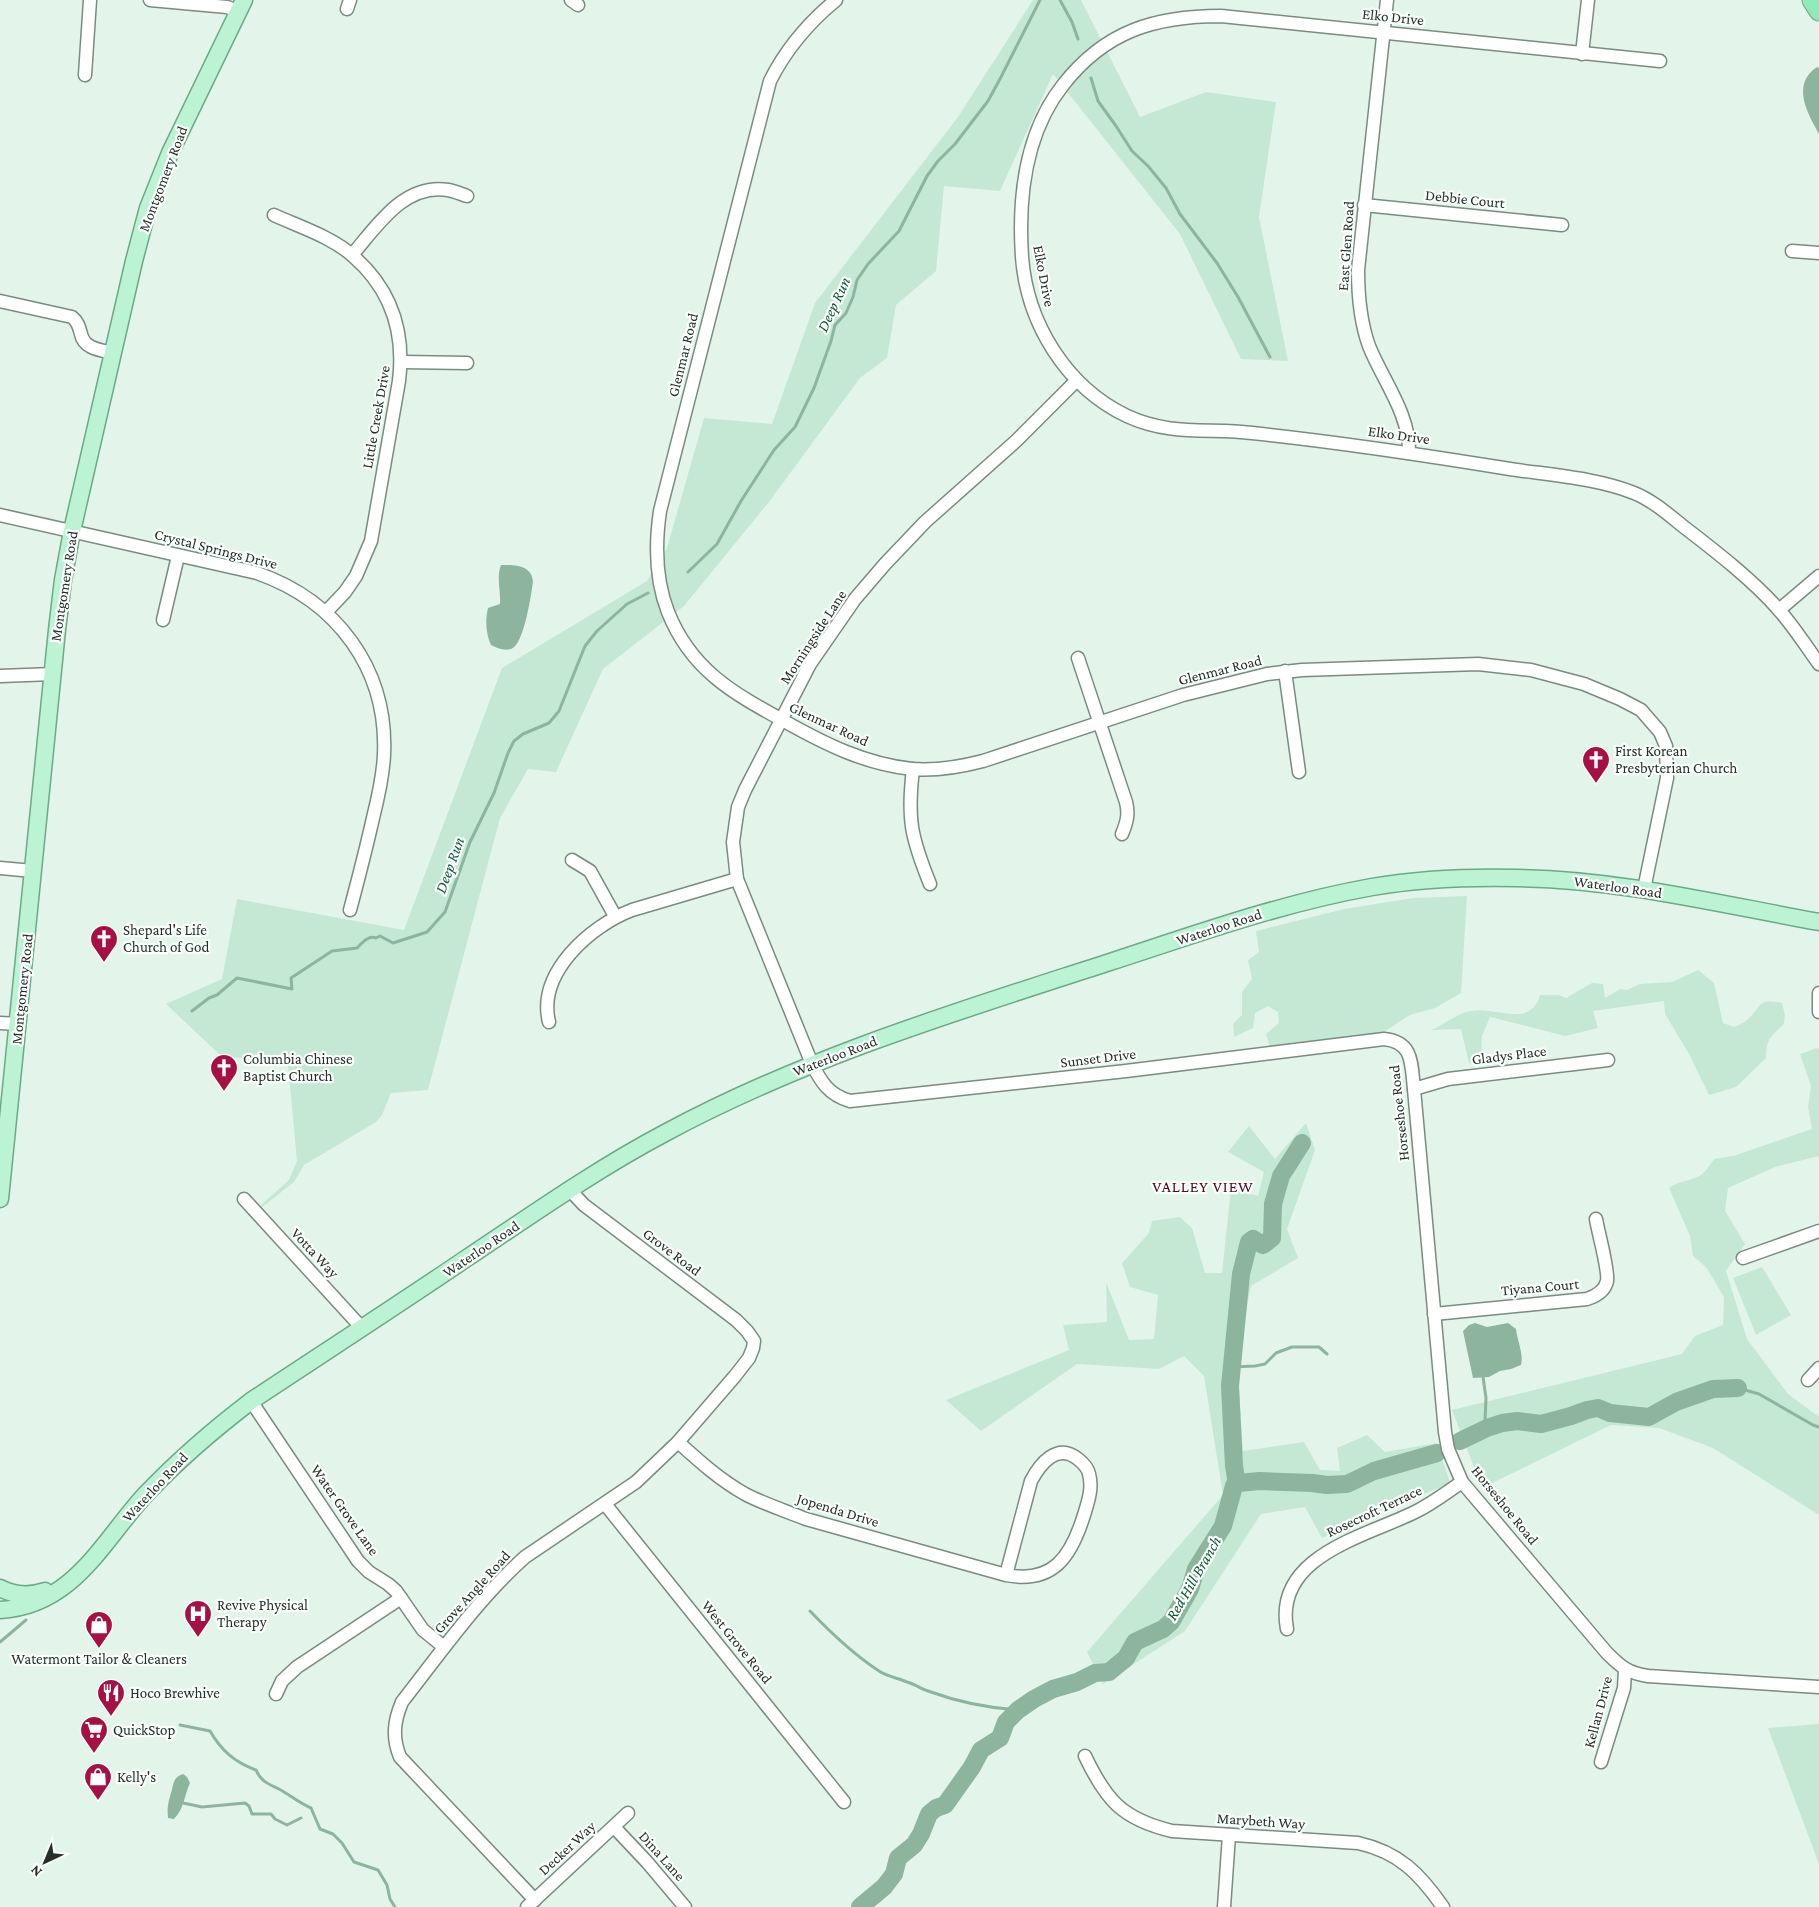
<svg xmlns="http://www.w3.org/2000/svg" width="1819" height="1907" viewBox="0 0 1819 1907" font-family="'Crimson Pro',serif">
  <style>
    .green { fill: #c4e8d3 }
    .water { fill: #8db49d }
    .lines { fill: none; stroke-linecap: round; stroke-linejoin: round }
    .stream { stroke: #8db49d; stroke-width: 3 }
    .river { stroke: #8db49d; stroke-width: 18 }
    .minor-casing { stroke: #7a8b81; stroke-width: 15 }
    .major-casing { stroke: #6ba987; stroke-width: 19 }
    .highway-casing { stroke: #6ba987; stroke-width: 21 }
    .minor { stroke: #fff; stroke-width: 12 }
    .major { stroke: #bcf3d5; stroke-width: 16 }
    .highway { stroke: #8febb9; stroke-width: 19 }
    .labels { text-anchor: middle; stroke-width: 4.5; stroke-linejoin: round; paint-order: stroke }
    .street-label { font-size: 15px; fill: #272e2a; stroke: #fafefc }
    .poi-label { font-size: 15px; fill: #272e2a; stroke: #fafefc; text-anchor: start }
    .water-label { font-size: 16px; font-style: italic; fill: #145739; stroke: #fafefc }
    .neighbourhood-label { font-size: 16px; letter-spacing: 1px; fill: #4f0a1f; stroke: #fafefc }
  </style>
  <rect width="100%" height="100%" fill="#e3f5ea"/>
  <g class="green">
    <polygon points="1033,0 1081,0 1140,117 1206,92 1276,102 1259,217 1288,361 1241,359 1180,234 1053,74 1000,191 944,186 936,271 896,305 887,358 860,378 769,502 684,606 603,669 556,772 528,769 500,818 428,1090 391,1093 382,1115 376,1122 304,1165 294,1182 261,1208 261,1205 289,1180 297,1161 288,1065 271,1065 219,1054 166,1004 222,979 237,899 404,930 502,668 647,581 667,548 704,418 772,424 815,303 958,117"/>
    <polygon points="1467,896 1461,993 1435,1008 1410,1015 1382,1033 1270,1047 1266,1034 1279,1023 1278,1012 1268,1006 1255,1013 1253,1028 1234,1037 1233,1024 1242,1015 1242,992 1252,979 1248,960 1259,952 1256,931 1344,909 1413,898"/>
    <path d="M 1698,970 L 1714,983 L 1723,1023 L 1734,1027 C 1739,1025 1744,1023 1748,1019 C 1763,1005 1757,998 1782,1003 L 1785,1015 L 1784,1024 C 1771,1036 1766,1039 1766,1058 L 1736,1087 L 1709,1095 L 1689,1054 L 1665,1014 L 1664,1001 L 1593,1011 L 1598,1028 L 1565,1036 L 1490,1017 L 1482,1036 L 1481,1060 L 1476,1064 L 1469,1063 L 1461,1029 L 1432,1030 C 1444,1024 1457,1014 1470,1011 C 1495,1006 1531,1029 1540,995 L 1559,995 L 1566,998 L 1592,983 L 1603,984 L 1605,998 L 1620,989 L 1627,990 L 1640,984 L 1672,982 Z"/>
    <path d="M 1817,1048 L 1819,1050 L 1819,1156 L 1775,1167 L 1728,1188 L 1725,1211 L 1745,1244 L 1726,1271 L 1747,1339 L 1788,1394 L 1819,1417 L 1819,1515 L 1713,1448 L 1659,1428 L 1611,1425 L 1482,1488 L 1452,1410 L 1682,1354 L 1695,1336 L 1723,1325 L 1724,1297 L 1706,1267 L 1693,1256 L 1690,1236 L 1669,1188 C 1678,1181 1687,1182 1697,1177 C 1705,1174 1709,1166 1714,1159 L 1733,1156 L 1812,1129 L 1808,1107 L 1811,1086 L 1800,1054 Z"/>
    <polygon points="1306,1123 1315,1150 1287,1229 1298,1258 1251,1286 1237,1360 1243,1451 1304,1442 1320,1470 1340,1471 1337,1448 1367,1435 1385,1452 1437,1443 1450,1483 1322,1538 1305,1507 1261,1514 1185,1631 1103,1684 1087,1652 1223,1495 1204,1376 1184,1356 1159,1369 1077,1364 981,1431 946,1400 1069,1350 1063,1325 1107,1322 1106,1282 1129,1340 1154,1339 1158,1295 1130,1287 1122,1263 1149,1233 1152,1221 1180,1217 1192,1228 1205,1273 1222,1273 1231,1189 1258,1196 1264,1172 1228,1152 1249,1126 1275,1159"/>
    <polygon points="1762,1267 1791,1315 1756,1335 1733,1278"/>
    <polygon points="1819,1724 1819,1864 1768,1728"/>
  </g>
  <g class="water">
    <path d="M 1817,67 L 1819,68 L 1819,134 C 1807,113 1791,84 1817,67 Z"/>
    <path d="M 501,565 C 515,565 532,565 533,582 C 531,595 524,645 511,649 C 504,651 497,648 491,645 C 486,634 485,621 488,608 L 500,604 C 501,591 496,577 501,565 Z"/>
    <path d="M 1475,1323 L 1487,1327 L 1508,1323 L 1516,1329 C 1517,1340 1524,1355 1521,1365 L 1511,1369 L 1500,1371 L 1489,1377 L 1473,1378 L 1463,1331 L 1469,1325 Z"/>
    <path d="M 183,1774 L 187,1777 L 190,1783 C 184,1796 184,1809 174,1819 L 168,1818 C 167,1808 168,1803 171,1793 C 174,1784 172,1778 183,1774 Z"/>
  </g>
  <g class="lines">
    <g class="stream">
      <polyline points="1060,0 1072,22 1078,39"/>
      <polyline points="1091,78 1098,101 1116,126 1132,151 1148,166 1166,188 1180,214 1217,263 1238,297 1270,357"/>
      <polyline points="688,572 717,544 741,501 774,450 795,427 814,388 831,341 835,325 846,313 853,297 857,280 868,264 899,231 927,176 938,161 955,144 988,101 1001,77 1040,0"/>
      <path d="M 192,1011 L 209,998 L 217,995 L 237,978 L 292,989 L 291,978 L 332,951 L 357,948 C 362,943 368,935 376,938 L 380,936 L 393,943 L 427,932 L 445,912 L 470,842 L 494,793 L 508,753 L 514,741 L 523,734 L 549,723 L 559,711 L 585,646 L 597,631 L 627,604 L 648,593"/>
      <polyline points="1231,1367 1255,1366 1265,1364 1276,1353 1292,1347 1319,1347 1327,1354"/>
      <polyline points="1483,1377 1486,1398 1485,1421 1487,1428"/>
      <polyline points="1738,1388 1759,1394 1813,1425 1819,1427"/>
      <path d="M 810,1611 C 831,1633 853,1654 879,1671 C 888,1677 898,1678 907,1682 C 915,1684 921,1689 928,1691 C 958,1702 987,1708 1018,1710"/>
      <polyline points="0,1642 26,1620"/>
      <path d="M 180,1725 L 210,1731 C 221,1750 234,1762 256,1770 C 261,1782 269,1784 279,1789 C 290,1795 299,1803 311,1808 L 320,1829 L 333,1834 L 342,1843 L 354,1862 L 378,1870 L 387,1885 L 390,1899 L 395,1907"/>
      <polyline points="183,1803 202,1807 245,1803 249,1806 252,1814 271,1814 275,1819 287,1825 301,1818"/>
    </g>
    <g class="river">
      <polyline points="1460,1441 1487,1428 1502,1423 1517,1421 1541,1424 1571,1416 1587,1410 1598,1408 1610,1413 1649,1417 1676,1402 1713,1389 1738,1388"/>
      <polyline points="1237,1484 1234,1466 1230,1386 1241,1274 1249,1242 1253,1239 1263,1245 1272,1238 1273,1204 1281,1176 1302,1143"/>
      <polyline points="860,1907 884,1887 894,1874 898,1858 914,1845 921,1834 929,1814 936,1808 945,1805 972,1767 981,1750 1000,1738 1006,1722 1018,1710 1034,1699 1053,1689 1077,1682 1095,1673 1109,1672 1126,1658 1135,1642 1163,1629 1171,1622 1190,1589 1196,1569 1223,1526 1234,1486 1239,1483 1259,1481 1312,1483 1327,1485 1347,1484 1374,1471 1437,1453"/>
    </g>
    <defs>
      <g id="minor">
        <polyline points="150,0 227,7 238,11"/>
        <polyline points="571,0 578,5"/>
        <path d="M 836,0 C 808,23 786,49 770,81 L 660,511 C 655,545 655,579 668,612 C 691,670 733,693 784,721 C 825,744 865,764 912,769 C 936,771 960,767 983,761 L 1183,695 L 1267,674 L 1302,670 L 1478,664 L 1531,670 L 1584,684 L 1620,699 L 1641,710 L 1660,732 L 1666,746 L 1667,778 L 1644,889"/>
        <path d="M 1387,0 L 1358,270 C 1358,296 1360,321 1369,346 C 1383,381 1410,414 1409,453"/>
        <polyline points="347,9 350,0"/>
        <polyline points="1582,54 1588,0"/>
        <path d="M 1660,61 L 1221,16 C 1155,16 1105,31 1063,85 C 1025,133 1018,197 1022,257 C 1027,323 1066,387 1127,416 C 1170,436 1208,428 1252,433 C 1338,442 1424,455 1510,469 C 1550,475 1597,478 1634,493 C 1652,500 1669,515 1684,527 C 1714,550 1754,581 1779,610 C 1794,627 1806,646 1819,664"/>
        <polyline points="85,75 90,0"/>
        <polyline points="1364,205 1562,225"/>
        <path d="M 274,215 C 300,227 332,237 353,256 C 391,289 405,332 399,381 L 371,541 L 356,576 L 345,592 L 326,612"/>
        <polyline points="1792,251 1819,253"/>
        <path d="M 352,255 C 377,226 404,183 448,190 C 454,191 461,194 467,196"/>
        <path d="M 0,301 L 72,317 C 78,322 79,327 81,334 C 84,349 101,350 113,353"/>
        <polyline points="402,362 467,363"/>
        <path d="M 1077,380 L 1016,441 L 925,522 L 885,564 L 855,599 L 810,664 L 745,790 L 738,807 L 733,842 L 737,879 L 812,1064 C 821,1082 829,1095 850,1101 L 1126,1071 L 1384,1039 C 1414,1042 1411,1064 1414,1089 L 1445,1432 L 1448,1449 L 1462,1482 L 1607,1653 C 1621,1667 1628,1673 1648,1676 L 1819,1687"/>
        <path d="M 0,515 L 257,573 C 337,601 388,669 384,755 C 383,776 378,798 373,818 C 366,849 358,880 350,910"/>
        <polyline points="1779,610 1819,576"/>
        <polyline points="163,620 178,556"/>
        <path d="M 1078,658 L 1126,802 C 1129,814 1127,822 1122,834"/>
        <polyline points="1285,671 1299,772"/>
        <polyline points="0,676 53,674"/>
        <path d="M 913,769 C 907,819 911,837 930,884"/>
        <polyline points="572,860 590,871 615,916"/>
        <polyline points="0,868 33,871"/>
        <polyline points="1819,993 1819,1012"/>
        <path d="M 549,1022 C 537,973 590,926 632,910 L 737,879"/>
        <polyline points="0,1023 18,1024"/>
        <polyline points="1414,1089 1448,1079 1608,1060"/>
        <polyline points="244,1199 361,1327"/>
        <polyline points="1743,1258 1819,1231"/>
        <path d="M 1434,1314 L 1587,1299 C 1596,1296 1605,1291 1607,1281 C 1609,1270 1598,1232 1596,1219"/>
        <polyline points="1808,1380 1819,1368"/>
        <polyline points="251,1401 358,1561 369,1572 388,1584 396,1591 423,1630 444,1647"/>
        <path d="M 678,1442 C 699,1461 720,1480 745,1494 C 764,1504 786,1511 806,1519 L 1006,1575 C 1053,1584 1071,1557 1084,1515 C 1088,1502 1093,1488 1089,1474 C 1088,1468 1083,1463 1078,1459 C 1057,1442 1040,1464 1031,1481 L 1006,1575"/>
        <polyline points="605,1504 844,1802"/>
        <path d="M 1287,1629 C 1273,1555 1368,1536 1417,1511 C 1433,1503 1447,1492 1462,1482"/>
        <polyline points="276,1694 282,1681 297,1667 401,1598"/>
        <path d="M 1085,1756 C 1106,1800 1122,1819 1172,1831 L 1358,1843 C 1399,1852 1420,1874 1443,1907"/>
        <polyline points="1601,1762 1624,1688 1625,1670"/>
        <polyline points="614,1827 647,1862 685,1907"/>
        <path d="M 535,1900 L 400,1757 C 392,1737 394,1721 402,1702 C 441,1652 478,1599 525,1557 L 636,1482 L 678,1442 L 735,1376 L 749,1358 L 753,1348 L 754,1341 L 747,1331 L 736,1320 L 584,1205 L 569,1189"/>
        <polyline points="527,1907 628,1813"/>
        <polyline points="1224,1907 1229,1835"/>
      </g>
      <g id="major">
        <polyline points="0,1199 57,630 63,580 72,531 134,261 148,208 170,153 244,0"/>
        <path d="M 0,1588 C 15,1596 30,1596 45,1591"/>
        <path d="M 0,1610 C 73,1606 102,1542 145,1495 C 178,1460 213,1430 251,1401 C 322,1354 393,1308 464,1260 C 530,1216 595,1170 665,1133 C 806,1057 959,1011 1110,962 C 1196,934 1282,903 1372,887 C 1419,879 1469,877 1516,878 C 1618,879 1719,904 1819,922"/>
      </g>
      <polyline id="highway" points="1812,0 1819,11"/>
    </defs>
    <use href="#minor" class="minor-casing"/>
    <use href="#major" class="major-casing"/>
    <use href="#highway" class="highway-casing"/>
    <use href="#minor" class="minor"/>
    <use href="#major" class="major"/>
    <use href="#highway" class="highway"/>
  </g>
  <defs>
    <symbol id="church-pin" viewBox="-11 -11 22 30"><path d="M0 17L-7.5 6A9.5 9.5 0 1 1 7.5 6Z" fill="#a61045" stroke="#fafefc"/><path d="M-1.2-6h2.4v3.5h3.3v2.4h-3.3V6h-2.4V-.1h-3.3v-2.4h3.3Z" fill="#fff"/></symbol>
    <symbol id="hospital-pin" viewBox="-11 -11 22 30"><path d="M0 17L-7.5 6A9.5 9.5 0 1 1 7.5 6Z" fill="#a61045" stroke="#fafefc"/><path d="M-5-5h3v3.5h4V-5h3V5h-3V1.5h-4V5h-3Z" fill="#fff"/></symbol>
    <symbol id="shop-pin" viewBox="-11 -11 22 30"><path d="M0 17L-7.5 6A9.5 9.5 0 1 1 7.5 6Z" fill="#a61045" stroke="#fafefc"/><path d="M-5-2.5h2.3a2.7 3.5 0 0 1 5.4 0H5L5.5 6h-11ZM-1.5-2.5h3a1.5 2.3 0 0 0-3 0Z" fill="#fff"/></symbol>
    <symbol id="restaurant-pin" viewBox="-11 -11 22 30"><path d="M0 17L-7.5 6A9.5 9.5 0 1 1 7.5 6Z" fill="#a61045" stroke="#fafefc"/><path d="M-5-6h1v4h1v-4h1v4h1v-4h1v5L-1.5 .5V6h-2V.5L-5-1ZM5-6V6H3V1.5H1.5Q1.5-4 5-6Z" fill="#fff"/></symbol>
    <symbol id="supermarket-pin" viewBox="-11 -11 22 30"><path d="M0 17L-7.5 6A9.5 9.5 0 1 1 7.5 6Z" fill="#a61045" stroke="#fafefc"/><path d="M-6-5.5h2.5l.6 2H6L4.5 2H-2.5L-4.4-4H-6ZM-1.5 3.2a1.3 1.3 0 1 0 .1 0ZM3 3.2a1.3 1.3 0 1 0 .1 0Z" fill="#fff"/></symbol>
  </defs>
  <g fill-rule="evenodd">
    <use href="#church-pin" x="1580" y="744" width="32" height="43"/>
    <use href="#church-pin" x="88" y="923" width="32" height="43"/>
    <use href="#church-pin" x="208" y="1052" width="32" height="43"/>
    <use href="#hospital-pin" x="182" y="1598" width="32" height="43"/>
    <use href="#shop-pin" x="83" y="1609" width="32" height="43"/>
    <use href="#restaurant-pin" x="95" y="1677" width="32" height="43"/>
    <use href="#supermarket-pin" x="78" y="1714" width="32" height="43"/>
    <use href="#shop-pin" x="82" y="1761" width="32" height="43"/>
  </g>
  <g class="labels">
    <g class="street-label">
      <text transform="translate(1393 17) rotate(6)" y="5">Elko Drive</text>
      <text transform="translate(163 179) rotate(-69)" y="5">Montgomery Road</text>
      <text transform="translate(1465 199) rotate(6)" y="5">Debbie Court</text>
      <text transform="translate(1346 246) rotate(-86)" y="5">East Glen Road</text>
      <text transform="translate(1044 276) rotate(79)" y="5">Elko Drive</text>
      <text transform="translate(683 355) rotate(-76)" y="5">Glenmar Road</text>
      <text transform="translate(376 417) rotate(-80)" y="5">Little Creek Drive</text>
      <text transform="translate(1399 435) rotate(8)" y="5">Elko Drive</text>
      <text transform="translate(216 549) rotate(14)" y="5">Crystal Springs Drive</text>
      <text transform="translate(64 586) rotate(-81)" y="5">Montgomery Road</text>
      <text transform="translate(813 637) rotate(-57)" y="5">Morningside Lane</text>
      <text transform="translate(1220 670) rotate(-14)" y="5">Glenmar Road</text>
      <text transform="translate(829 724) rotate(25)" y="5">Glenmar Road</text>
      <text transform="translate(1618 887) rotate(8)" y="5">Waterloo Road</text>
      <text transform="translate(1219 927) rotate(-18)" y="5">Waterloo Road</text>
      <text transform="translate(22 989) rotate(-84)" y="5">Montgomery Road</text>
      <text transform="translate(1509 1055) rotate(-7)" y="5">Gladys Place</text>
      <text transform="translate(835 1056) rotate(-21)" y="5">Waterloo Road</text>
      <text transform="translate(1098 1058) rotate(-7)" y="5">Sunset Drive</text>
      <text transform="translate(1399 1113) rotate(-96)" y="5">Horseshoe Road</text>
      <text transform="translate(481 1249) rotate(-34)" y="5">Waterloo Road</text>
      <text transform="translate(672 1252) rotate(37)" y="5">Grove Road</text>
      <text transform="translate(315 1253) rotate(47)" y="5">Votta Way</text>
      <text transform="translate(1540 1287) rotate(-5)" y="5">Tiyana Court</text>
      <text transform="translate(155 1487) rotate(-47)" y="5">Waterloo Road</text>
      <text transform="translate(1505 1505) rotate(51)" y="5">Horseshoe Road</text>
      <text transform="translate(345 1510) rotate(55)" y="5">Water Grove Lane</text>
      <text transform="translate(838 1510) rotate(17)" y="5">Jopenda Drive</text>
      <text transform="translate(1374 1511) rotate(-25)" y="5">Rosecroft Terrace</text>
      <text transform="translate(472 1592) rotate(-48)" y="5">Grove Angle Road</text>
      <text transform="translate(737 1642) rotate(51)" y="5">West Grove Road</text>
      <text transform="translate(1598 1712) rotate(-75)" y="5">Kellan Drive</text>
      <text transform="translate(1261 1821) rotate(4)" y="5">Marybeth Way</text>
      <text transform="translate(567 1848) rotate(-43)" y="5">Decker Way</text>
      <text transform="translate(662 1856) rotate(48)" y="5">Dina Lane</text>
    </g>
    <g class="poi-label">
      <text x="1615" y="756">First Korean<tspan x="1615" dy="17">Presbyterian Church</tspan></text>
      <text x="123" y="935">Shepard's Life<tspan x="123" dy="17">Church of God</tspan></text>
      <text x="243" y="1064">Columbia Chinese<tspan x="243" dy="17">Baptist Church</tspan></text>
      <text x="217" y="1610">Revive Physical<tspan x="217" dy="17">Therapy</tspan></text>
      <text x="99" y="1664" text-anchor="middle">Watermont Tailor &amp; Cleaners</text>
      <text x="130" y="1698">Hoco Brewhive</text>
      <text x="113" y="1735">QuickStop</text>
      <text x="117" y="1782">Kelly's</text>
    </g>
    <g class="water-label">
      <text transform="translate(833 304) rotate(-65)" y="6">Deep Run</text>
      <text transform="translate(449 865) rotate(-70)" y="6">Deep Run</text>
      <text transform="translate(1193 1578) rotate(-60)" y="6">Red Hill Branch</text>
    </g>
    <g class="neighbourhood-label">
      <text x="1203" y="1192">VALLEY VIEW</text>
    </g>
  </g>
  <g transform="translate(45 1862) rotate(224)" stroke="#fafefc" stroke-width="4" paint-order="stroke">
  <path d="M0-4L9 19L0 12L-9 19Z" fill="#272e2a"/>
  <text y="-8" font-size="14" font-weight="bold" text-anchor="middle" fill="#272e2a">N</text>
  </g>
</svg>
